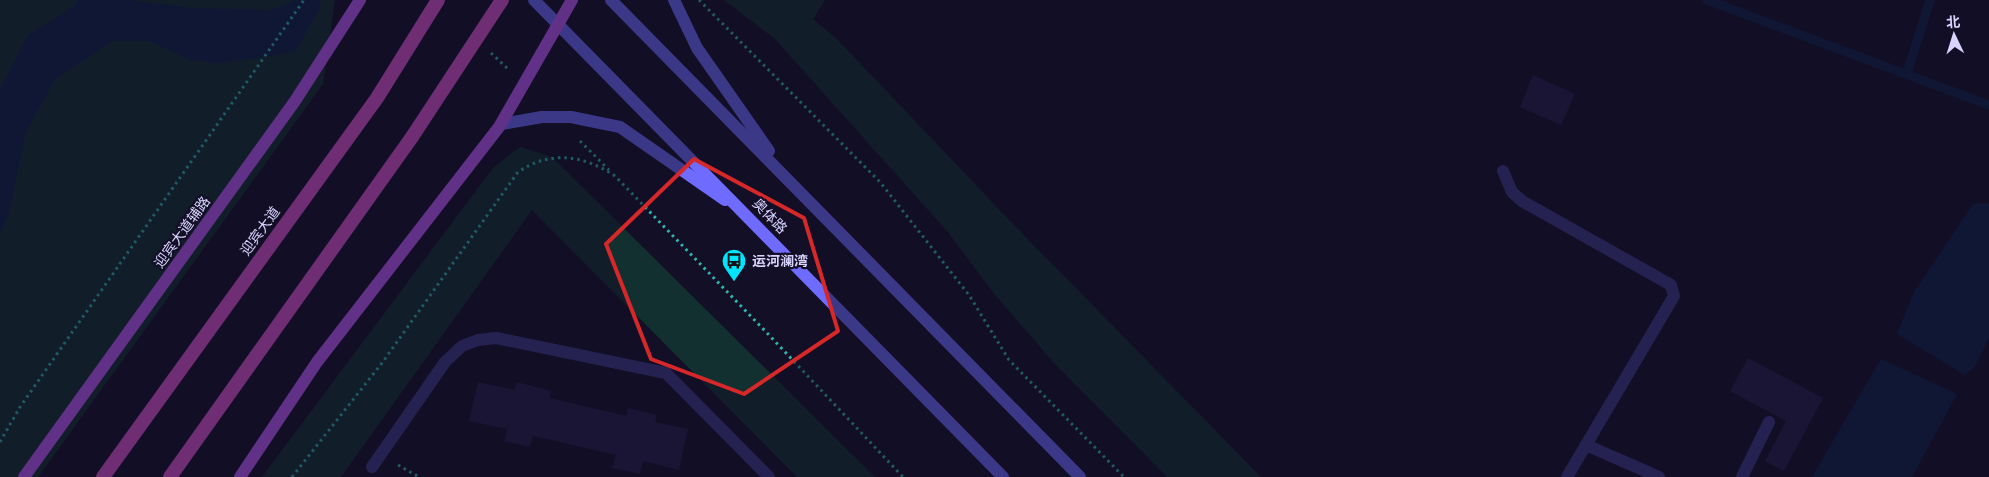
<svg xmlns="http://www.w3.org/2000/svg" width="1989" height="477" viewBox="0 0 1989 477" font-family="Commissioner,'Noto Sans SC',sans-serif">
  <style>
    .green { fill: #12302f }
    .water { fill: #0c2248 }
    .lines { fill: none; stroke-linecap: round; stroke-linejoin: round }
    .stream { stroke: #0c2248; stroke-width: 9 }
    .building { fill: #241b47 }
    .path { stroke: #2fb8b0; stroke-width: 3; stroke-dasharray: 2.5 4; stroke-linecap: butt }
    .service { stroke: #3d3a85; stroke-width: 12 }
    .secondary { stroke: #6f6bff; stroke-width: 12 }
    .primary { stroke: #c25bff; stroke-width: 12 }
    .trunk { stroke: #e055d1; stroke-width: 14 }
    .trunk-bridge { stroke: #e055d1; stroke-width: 14 }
    .marked { fill: none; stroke: #d62828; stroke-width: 4; stroke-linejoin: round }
    .labels { text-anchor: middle; stroke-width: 4.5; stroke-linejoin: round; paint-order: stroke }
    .street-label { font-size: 14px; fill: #d9d4ff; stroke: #130f26 }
    .poi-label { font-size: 14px; font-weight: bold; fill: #d9d4ff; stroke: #130f26; text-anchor: start }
  </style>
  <rect width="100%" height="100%" fill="#130f26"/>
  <g class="green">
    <polygon points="0,0 335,0 323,84 38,477 0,477"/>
    <polygon points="724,0 825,0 813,19 836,38 1013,224 1261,477 1167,477 1054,363 996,296 947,231 775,39"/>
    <polygon points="520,147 552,157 875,477 797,477 532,210 341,477 262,477 493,168"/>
  </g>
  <g class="water">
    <polygon points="79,0 129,0 193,8 271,10 297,0 319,0 321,6 295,52 219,63 190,60 149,41 113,41 55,79 26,132 9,212 0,235 0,89 28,35 73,7"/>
    <polygon points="1987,203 1989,204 1989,338 1975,366 1965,375 1897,334 1914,292 1973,204"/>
    <polygon points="1881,359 1957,394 1912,477 1812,477"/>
  </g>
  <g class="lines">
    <g class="stream">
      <polyline points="1707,0 1989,105"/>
      <polyline points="1907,73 1930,0"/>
    </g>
  </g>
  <g class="building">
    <polygon points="1533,75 1575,94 1561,125 1520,107"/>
    <polygon points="1748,358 1823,398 1784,471 1765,461 1786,421 1730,391"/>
    <polygon points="478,382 514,390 517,382 551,391 550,398 626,416 628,408 657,415 655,422 688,429 679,470 643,461 640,474 612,468 616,455 533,436 530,447 504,441 507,429 469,421"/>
  </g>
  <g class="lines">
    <g class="path">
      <polyline points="699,0 880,182 969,295 1009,360 1124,477"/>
      <polyline points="491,53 508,69"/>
      <polyline points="580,141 609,170"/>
      <polyline points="0,442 20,407 304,0"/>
      <polyline points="398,465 419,477"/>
      <path d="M 292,477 L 382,363 L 518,172 C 551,150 583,155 615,176 L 769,335 L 903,477"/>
    </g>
    <g class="service">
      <polyline points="1503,171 1512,192 1522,201 1671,285 1674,296 1567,477"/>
      <polyline points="1586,445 1659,477"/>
      <polyline points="372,467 445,362 462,346 478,340 496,338 666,373 769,477"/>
      <polyline points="1742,477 1769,422"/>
    </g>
    <g class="secondary">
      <polyline points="534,0 1003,477"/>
      <polyline points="611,0 1080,477"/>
      <polyline points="674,0 697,48 769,151"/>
      <polyline points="502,124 542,117 571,117 620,127 725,200"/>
    </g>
    <g class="primary">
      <polyline points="24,477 295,101 360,0"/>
      <polyline points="240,477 317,362 499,127 572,0"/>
    </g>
    <g class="trunk">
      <polyline points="103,477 377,98 438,0"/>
      <polyline points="170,477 412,137"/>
    </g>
    <polyline class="trunk-bridge" points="412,137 502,0"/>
  </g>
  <path d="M0 0H1989V477H0ZM 694,159 L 804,218 L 838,331 L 744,394 L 651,359 L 606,244 Z" fill="#130f26" fill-opacity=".55" fill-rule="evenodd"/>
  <path class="marked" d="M 694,159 L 804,218 L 838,331 L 744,394 L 651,359 L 606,244 Z"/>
  <defs>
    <symbol id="bus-pin" viewBox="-11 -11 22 30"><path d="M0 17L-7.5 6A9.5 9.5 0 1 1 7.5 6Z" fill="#00e5ff" stroke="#130f26"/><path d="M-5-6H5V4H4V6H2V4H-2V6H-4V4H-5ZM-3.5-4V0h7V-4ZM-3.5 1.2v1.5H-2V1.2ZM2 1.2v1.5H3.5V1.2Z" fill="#111"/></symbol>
  </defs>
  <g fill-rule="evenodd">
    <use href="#bus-pin" x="720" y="247" width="28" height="38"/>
  </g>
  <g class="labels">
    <g class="street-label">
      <text transform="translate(770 216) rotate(46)" y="5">奥体路</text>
      <text transform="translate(260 231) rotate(-54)" y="5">迎宾大道</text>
      <text transform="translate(182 232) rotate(-54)" y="5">迎宾大道辅路</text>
    </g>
    <g class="poi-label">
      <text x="752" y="266">运河澜湾</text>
    </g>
  </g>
  <g transform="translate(1954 35) rotate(356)" stroke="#130f26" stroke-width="4" paint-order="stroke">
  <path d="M0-4L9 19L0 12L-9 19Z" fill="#d9d4ff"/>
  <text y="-8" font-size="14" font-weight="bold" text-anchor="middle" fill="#d9d4ff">北</text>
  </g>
</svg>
